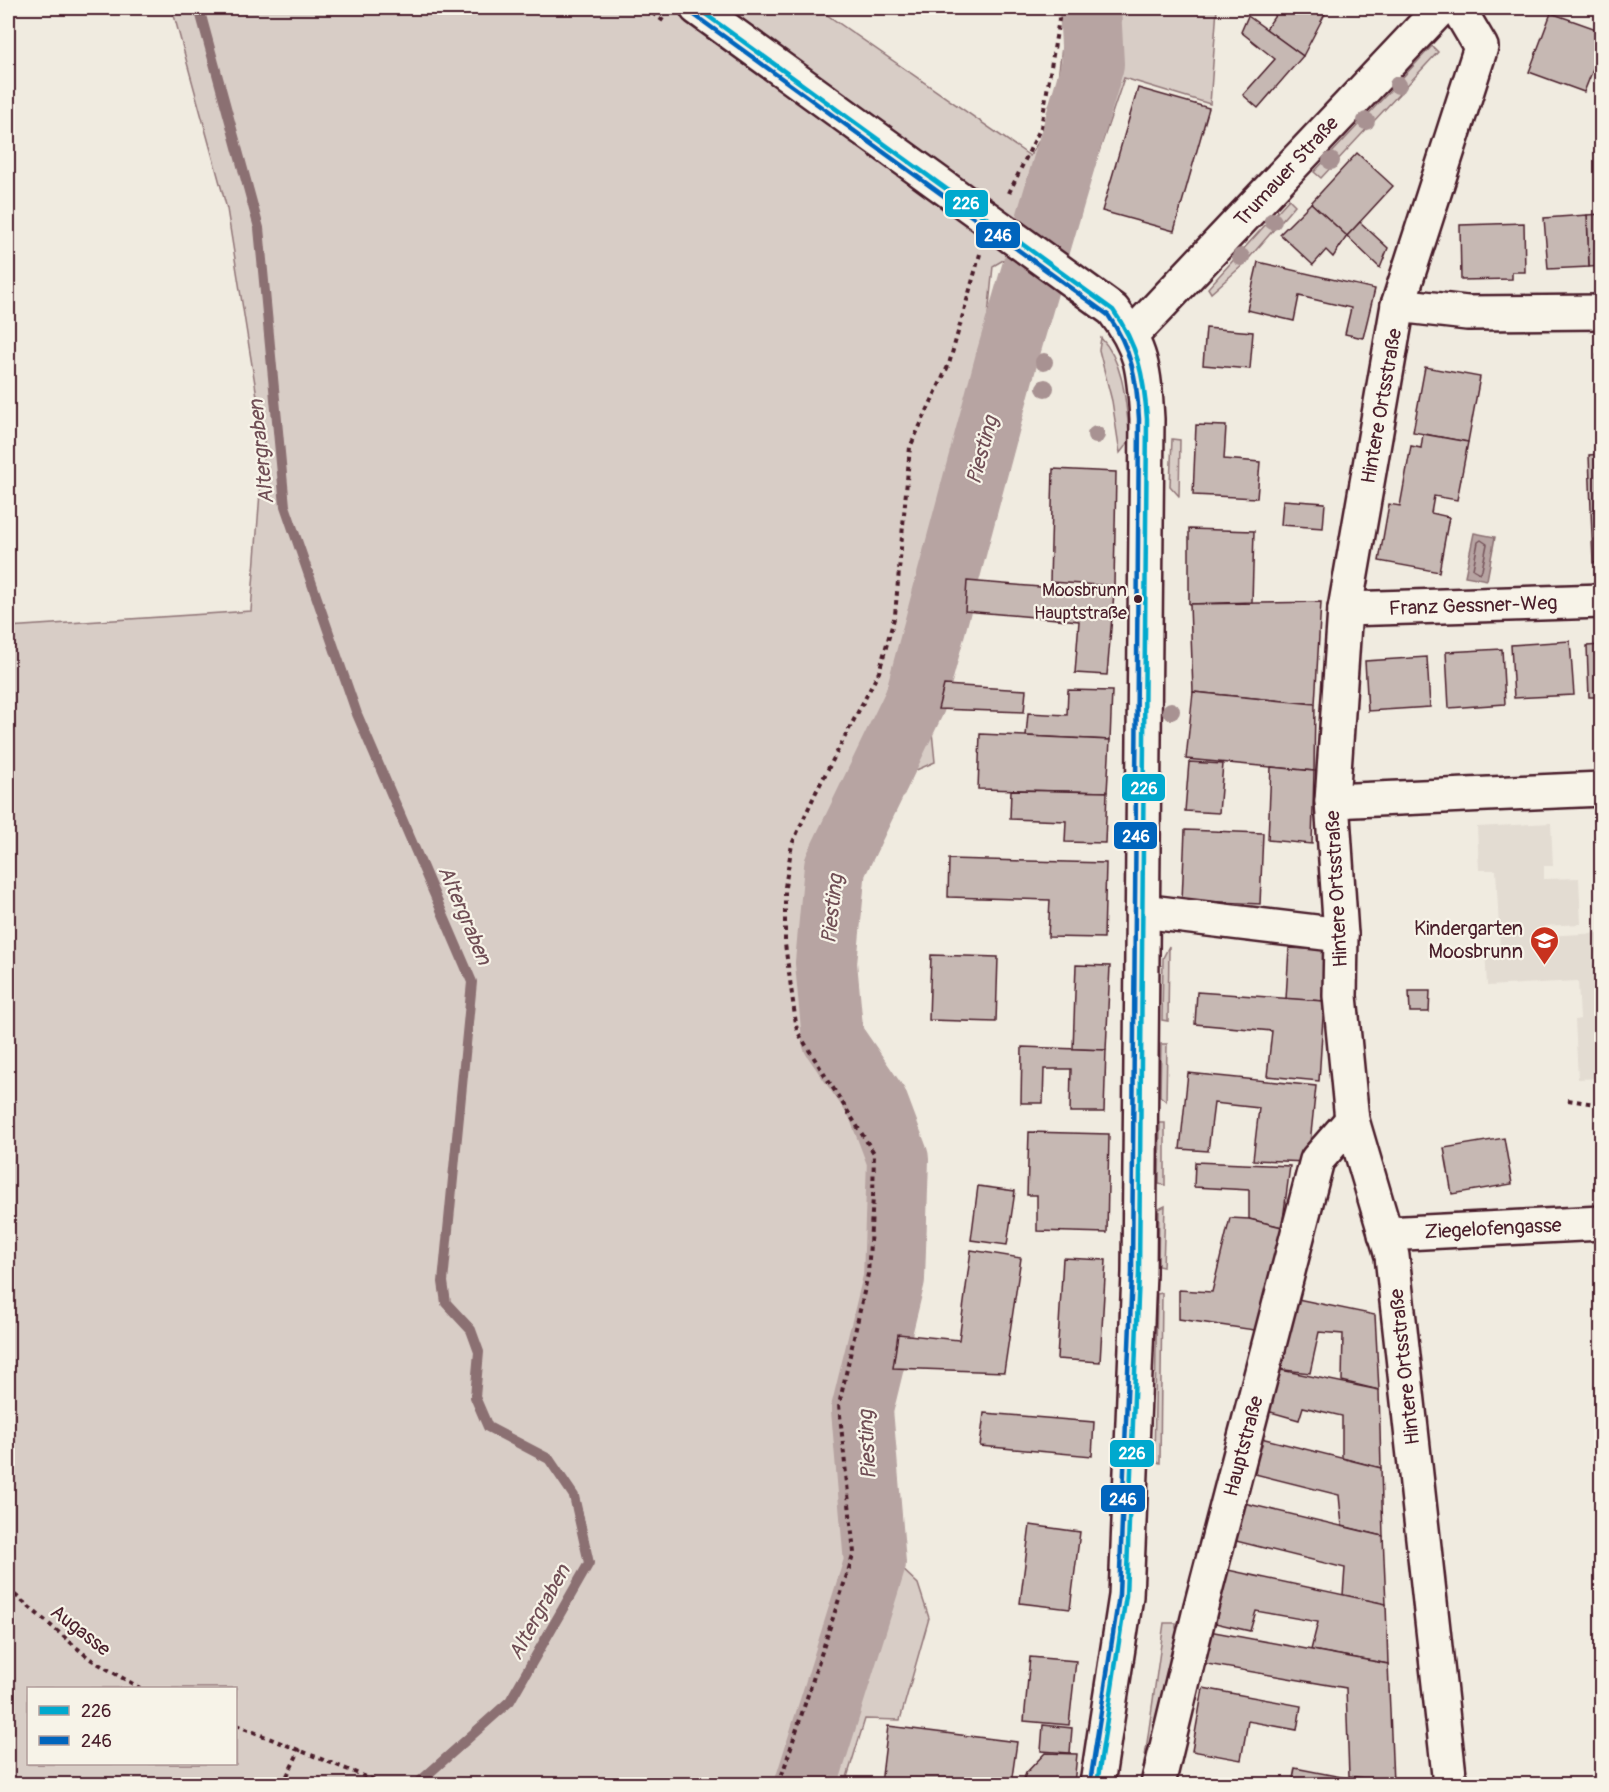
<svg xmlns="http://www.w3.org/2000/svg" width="1609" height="1792" viewBox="0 0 1609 1792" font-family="Pangolin,sans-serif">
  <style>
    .built { fill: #e3dcd2 }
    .green { fill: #d8cdc6; stroke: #917678; stroke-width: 1.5; fill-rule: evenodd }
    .water { fill: #b7a4a2; stroke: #8b6f72; stroke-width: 1.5 }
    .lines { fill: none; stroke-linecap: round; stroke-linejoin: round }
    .shore { stroke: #76545b; stroke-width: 1.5 }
    .stream { stroke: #8b6f72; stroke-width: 10 }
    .river { stroke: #b7a4a2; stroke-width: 62 }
    .building { fill: #c6b8b3; stroke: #4a1f2b; stroke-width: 1.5 }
    .minor-casing { stroke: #4a1f2b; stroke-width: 38 }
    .major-casing { stroke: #4a1f2b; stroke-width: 38 }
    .path { stroke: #4a1f2b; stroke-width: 4; stroke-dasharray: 4.5 4.5; stroke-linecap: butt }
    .minor { stroke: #f7f3e8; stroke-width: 33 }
    .major { stroke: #f7f3e8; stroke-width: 33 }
    .bus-1-casing { stroke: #f7f3e8; stroke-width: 9 }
    .bus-2-casing { stroke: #f7f3e8; stroke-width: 9 }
    .bus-1 { stroke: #00a9ce; stroke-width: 4.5 }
    .bus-2 { stroke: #0065bd; stroke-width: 4.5 }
    .tree { fill: #a89292 }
    .bus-dot { fill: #4a1f2b; stroke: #f7f3e8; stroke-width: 2 }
    .labels { text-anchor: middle; stroke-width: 4.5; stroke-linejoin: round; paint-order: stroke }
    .bus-label { font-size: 18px; fill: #4a1f2b; stroke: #f7f3e8; text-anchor: end }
    .street-label { font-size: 20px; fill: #4a1f2b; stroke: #f7f3e8 }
    .poi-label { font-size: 20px; fill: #4a1f2b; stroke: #f7f3e8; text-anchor: end }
    .water-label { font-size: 21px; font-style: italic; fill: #704e55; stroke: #f7f3e8 }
    .line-badge { stroke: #f7f3e8; stroke-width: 2 }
    .badge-label { font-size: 16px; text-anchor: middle; font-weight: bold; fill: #fff }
  </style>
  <rect width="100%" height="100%" fill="#f0ebe0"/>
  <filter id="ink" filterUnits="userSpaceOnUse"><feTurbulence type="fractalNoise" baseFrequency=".0167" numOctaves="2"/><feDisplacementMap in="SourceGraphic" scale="12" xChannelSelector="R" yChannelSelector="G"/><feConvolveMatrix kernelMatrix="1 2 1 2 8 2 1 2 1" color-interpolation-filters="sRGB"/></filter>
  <g filter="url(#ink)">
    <polygon class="built" points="1551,823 1553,866 1544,866 1544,879 1579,878 1581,924 1544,926 1544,936 1601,933 1601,1078 1578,1079 1575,1020 1580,1019 1578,981 1487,986 1485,949 1500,948 1496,870 1479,870 1477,827"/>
    <g class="green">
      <path d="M 172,8 L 817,8 L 1030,156 L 1053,117 L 1067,8 L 1217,8 L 1210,104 L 1124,78 L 1077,217 L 993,266 L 967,528 L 925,661 L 935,762 L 865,792 L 840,869 L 851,912 L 853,1024 L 886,1077 L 887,1268 L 848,1392 L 864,1533 L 918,1584 L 929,1618 L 900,1720 L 865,1719 L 845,1784 L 8,1784 L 8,627 L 251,611 L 264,440 L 227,209 ZM 28,1688 L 236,1688 L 236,1764 L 28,1764 Z"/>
      <polygon points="1432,46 1438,52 1321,178 1314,172"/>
      <polygon points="1289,199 1295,205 1244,264 1211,293 1208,288"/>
      <path d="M 1101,338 C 1125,363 1126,407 1130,440 L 1120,453 L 1112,401 L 1099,350 Z"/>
      <polygon points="1172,439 1180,440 1179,496 1170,486"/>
      <polygon points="1169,946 1168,1021 1162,1020 1163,958"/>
      <polygon points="1161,1044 1167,1044 1166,1101 1160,1096"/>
      <polygon points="1160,1123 1165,1123 1165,1185 1159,1184"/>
      <polygon points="1165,1206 1163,1267 1158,1266 1159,1209"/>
      <polygon points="1162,1293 1160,1463 1154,1461 1157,1294"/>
      <polygon points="1164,1623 1176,1623 1176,1628 1185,1629 1152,1768 1143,1771"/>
    </g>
    <polygon class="water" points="1474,533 1495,537 1487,580 1465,576"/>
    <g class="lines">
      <polygon class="shore" points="1481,540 1487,544 1482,570 1480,573 1473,569 1478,542"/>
      <polyline class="stream" points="199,8 259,228 285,506 357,714 472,982 443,1282 446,1303 471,1330 479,1352 475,1397 488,1427 549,1459 574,1496 589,1563 510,1701 417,1784"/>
      <polyline class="river" points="806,1784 875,1563 862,1410 894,1279 898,1159 877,1103 833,1039 826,963 835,867 915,701 1006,361 1093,64 1090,8"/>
    </g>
    <g class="building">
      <polygon points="1280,8 1328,8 1303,56 1266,29"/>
      <polygon points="1551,13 1602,31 1602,47 1584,92 1529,72"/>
      <polygon points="1248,16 1303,56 1258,108 1243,95 1275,59 1241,32"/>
      <polygon points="1138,88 1209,108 1174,231 1102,211"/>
      <polygon points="1357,153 1393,186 1347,236 1311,203"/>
      <polygon points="1311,203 1347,236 1333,257 1326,250 1313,265 1280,234"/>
      <polygon points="1602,214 1602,266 1589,267 1587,215"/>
      <polygon points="1587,215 1589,267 1548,269 1544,218"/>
      <polygon points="1360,222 1388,248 1380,268 1347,236"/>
      <polygon points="1524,223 1525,272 1512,272 1512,279 1461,280 1460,225"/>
      <polygon points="1258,262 1375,289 1363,338 1345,334 1351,308 1299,296 1294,321 1247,310"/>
      <polygon points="1206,328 1253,332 1250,369 1203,365"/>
      <polygon points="1597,355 1602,355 1602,454 1601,454"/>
      <polygon points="1425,367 1480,377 1468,442 1413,432"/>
      <polygon points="1196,425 1226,426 1224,459 1260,462 1257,498 1193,495"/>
      <polygon points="1423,434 1468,442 1457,500 1434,496 1431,513 1449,517 1439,572 1379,561 1389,504 1400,506 1411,446 1421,448"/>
      <polygon points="1601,454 1602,562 1593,563 1589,455"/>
      <polygon points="1053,469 1116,472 1114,586 1050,582"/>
      <polygon points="1283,500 1325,503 1323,528 1281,525"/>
      <polygon points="1189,529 1254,531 1252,602 1189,604"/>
      <polygon points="967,581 1114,593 1107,675 1075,673 1079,621 965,611"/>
      <polygon points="1321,602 1315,704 1193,692 1190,604"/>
      <polygon points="1570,641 1574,695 1514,698 1511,645"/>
      <polygon points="1602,645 1602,697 1589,697 1587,646"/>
      <polygon points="1502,649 1505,704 1449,708 1446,652"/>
      <polygon points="1427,657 1430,707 1368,711 1365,661"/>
      <polygon points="944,685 1026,690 1024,712 938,709"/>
      <polygon points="1068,690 1112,691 1110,740 1026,736 1028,713 1067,715"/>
      <polygon points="1193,692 1315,704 1314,771 1186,759"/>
      <polygon points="980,734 1110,740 1107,792 978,789"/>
      <polygon points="1189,762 1223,764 1219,813 1185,811"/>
      <polygon points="1271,767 1314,771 1312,844 1268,840"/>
      <polygon points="1011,790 1107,792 1105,843 1065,842 1066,821 1010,819"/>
      <polygon points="1185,830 1263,833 1260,904 1182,900"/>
      <polygon points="949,859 1106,863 1104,938 1048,937 1050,900 948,897"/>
      <polygon points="1289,948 1326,950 1324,1001 1286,999"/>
      <polygon points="931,955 998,957 996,1022 929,1020"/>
      <polygon points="1076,965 1110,966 1106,1050 1073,1049"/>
      <polygon points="1409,991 1430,991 1429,1012 1410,1012"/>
      <polygon points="1197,992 1324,1001 1319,1081 1267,1076 1272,1031 1195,1024"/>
      <polygon points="1022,1047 1106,1050 1104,1112 1070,1112 1071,1069 1044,1069 1043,1103 1021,1103"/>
      <polygon points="1188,1073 1316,1086 1308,1162 1253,1160 1259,1108 1214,1103 1208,1151 1180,1149"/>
      <polygon points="1029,1132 1109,1134 1107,1233 1037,1231 1037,1195 1027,1195"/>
      <polygon points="1504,1138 1512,1184 1452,1194 1444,1148"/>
      <polygon points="1195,1162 1290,1166 1282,1227 1249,1219 1249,1190 1194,1187"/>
      <polygon points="978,1186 1015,1191 1007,1245 971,1240"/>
      <polygon points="1230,1218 1249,1219 1282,1227 1261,1331 1179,1319 1179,1290 1212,1292"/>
      <polygon points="971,1250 1021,1258 1004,1372 893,1368 898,1334 959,1340"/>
      <polygon points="1063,1258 1106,1260 1100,1362 1057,1359"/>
      <polygon points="1288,1297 1375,1315 1379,1390 1342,1381 1343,1334 1319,1332 1310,1373 1276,1369"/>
      <polygon points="1276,1369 1379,1390 1381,1468 1342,1458 1342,1416 1303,1407 1299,1420 1267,1411"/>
      <polygon points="984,1413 1094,1422 1092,1456 980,1446"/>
      <polygon points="1261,1438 1381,1468 1383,1536 1342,1526 1339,1495 1255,1474"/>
      <polygon points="1244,1503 1383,1536 1386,1604 1343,1595 1345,1568 1236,1541"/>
      <polygon points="1030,1525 1080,1532 1070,1609 1020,1603"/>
      <polygon points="1228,1570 1386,1604 1388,1664 1311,1650 1318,1622 1256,1611 1250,1631 1215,1623"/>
      <polygon points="1209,1631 1388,1664 1393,1782 1349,1776 1346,1688 1201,1663"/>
      <polygon points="1030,1657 1076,1661 1069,1725 1024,1721"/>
      <polygon points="1203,1688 1301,1706 1297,1730 1248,1721 1241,1760 1192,1751"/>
      <polygon points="1043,1725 1072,1728 1070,1753 1041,1751"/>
      <polygon points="888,1726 1017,1742 1011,1784 881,1784"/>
      <polygon points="1045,1753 1077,1754 1074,1784 1022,1784 1026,1773"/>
      <polygon points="1295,1768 1357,1780 1356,1784 1292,1784"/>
    </g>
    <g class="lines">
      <defs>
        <g id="minor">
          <polyline points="1398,305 1467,313 1602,312"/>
          <polyline points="1345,609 1602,601"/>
          <polyline points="1332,801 1602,789"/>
          <polyline points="1142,911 1341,935"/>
          <polyline points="1385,1234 1602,1223"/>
          <polyline points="1158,1784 1200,1610 1317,1160 1352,1120"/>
          <polyline points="1450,1784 1392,1256 1352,1120 1340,996 1341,935 1332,801 1345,609 1398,305 1481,47 1458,8"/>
        </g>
        <g id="major">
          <path d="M 697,8 L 1113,310 C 1143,349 1144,371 1147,419 L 1139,1273 L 1126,1596 L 1097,1784"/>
          <polyline points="1132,335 1441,8"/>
        </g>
      </defs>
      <use href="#minor" class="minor-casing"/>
      <use href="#major" class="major-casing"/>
      <g class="path">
        <polyline points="645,8 665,22"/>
        <polyline points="1009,193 1041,127 1059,19 1057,8"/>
        <polyline points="1568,1100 1602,1105"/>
        <polyline points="8,1589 90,1659 140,1688"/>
        <polyline points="236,1725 384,1784"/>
        <polyline points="283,1784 300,1749"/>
        <polyline points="779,1784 854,1553 839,1405 868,1274 873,1197 874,1153 797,1031 785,944 785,887 792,844 816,792 879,672 895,615 910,447 949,364 980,254"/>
      </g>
      <use href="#minor" class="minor"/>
      <use href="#major" class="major"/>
      <defs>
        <path id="bus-1" d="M 697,8 L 1113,310 C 1138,345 1144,377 1147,419 L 1139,1273 L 1126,1596 L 1097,1784"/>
        <path id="bus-2" d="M 693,14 L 1108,315 C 1131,348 1137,379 1139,419 L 1132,1273 L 1119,1595 L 1090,1783"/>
      </defs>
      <use href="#bus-1" class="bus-1-casing"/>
      <use href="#bus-2" class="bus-2-casing"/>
      <use href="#bus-1" class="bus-1"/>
      <use href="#bus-2" class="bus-2"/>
    </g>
    <g class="tree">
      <circle cx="1398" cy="85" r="9"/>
      <circle cx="1366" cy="121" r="9"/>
      <circle cx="1331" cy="161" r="9"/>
      <circle cx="1273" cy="221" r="9"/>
      <circle cx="1241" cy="257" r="9"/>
      <circle cx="1044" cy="362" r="9"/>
      <circle cx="1045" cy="388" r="9"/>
      <circle cx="1096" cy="435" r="9"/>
      <circle cx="1171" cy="711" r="9"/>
    </g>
  </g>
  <defs>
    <symbol id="school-pin" viewBox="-11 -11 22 30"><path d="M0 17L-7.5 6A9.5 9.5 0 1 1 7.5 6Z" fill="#c8321e" stroke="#f7f3e8"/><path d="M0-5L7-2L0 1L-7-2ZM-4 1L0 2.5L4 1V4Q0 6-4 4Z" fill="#fff"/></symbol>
  </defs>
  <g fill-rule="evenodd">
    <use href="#school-pin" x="1528" y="924" width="33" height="45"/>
  </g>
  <circle class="bus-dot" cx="1138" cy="599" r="5"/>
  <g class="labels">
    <g class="bus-label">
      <text x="1127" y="596">Moosbrunn<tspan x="1127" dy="23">Hauptstraße</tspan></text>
    </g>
    <g class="street-label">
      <text transform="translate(1286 171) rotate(-47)" y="7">Trumauer Straße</text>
      <text transform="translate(1381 406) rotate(-80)" y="7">Hintere Ortsstraße</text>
      <text transform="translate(1473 605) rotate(-2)" y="7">Franz Gessner-Weg</text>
      <text transform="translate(1336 889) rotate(-93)" y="7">Hintere Ortsstraße</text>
      <text transform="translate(1493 1228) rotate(-3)" y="7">Ziegelofengasse</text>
      <text transform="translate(1404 1367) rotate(-96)" y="7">Hintere Ortsstraße</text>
      <text transform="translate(1243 1446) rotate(-75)" y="7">Hauptstraße</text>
      <text transform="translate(81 1630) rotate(38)" y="7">Augasse</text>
    </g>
    <g class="poi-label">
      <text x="1523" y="935">Kindergarten<tspan x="1523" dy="23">Moosbrunn</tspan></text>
    </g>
    <g class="water-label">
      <text transform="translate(982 450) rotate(-75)" y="7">Piesting</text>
      <text transform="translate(261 452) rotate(-96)" y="7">Altergraben</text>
      <text transform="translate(832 909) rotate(-84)" y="7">Piesting</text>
      <text transform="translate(465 915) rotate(67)" y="7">Altergraben</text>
      <text transform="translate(867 1445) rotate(-93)" y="7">Piesting</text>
      <text transform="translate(539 1612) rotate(-61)" y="7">Altergraben</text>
    </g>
  </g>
  <g class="line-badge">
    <rect x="944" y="189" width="45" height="29" rx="6" fill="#00a9ce"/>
    <rect x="975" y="221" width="46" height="28" rx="6" fill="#0065bd"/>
    <rect x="1121" y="773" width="45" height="29" rx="6" fill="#00a9ce"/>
    <rect x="1113" y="821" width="45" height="29" rx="6" fill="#0065bd"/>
    <rect x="1109" y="1439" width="46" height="29" rx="6" fill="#00a9ce"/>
    <rect x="1100" y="1484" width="46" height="29" rx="6" fill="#0065bd"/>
  </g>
  <g class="badge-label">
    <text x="966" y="209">226</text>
    <text x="998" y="241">246</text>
    <text x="1144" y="794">226</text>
    <text x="1136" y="842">246</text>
    <text x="1132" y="1459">226</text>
    <text x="1123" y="1505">246</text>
  </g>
  <rect width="1609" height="1792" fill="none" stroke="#f7f3e8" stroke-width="30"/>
  <rect x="15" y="15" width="1579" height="1762" fill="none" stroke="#4a1f2b" stroke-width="2" filter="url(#ink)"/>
  <rect x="27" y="1687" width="210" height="78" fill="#f7f3e8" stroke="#b29e9c" stroke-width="1.5"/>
  <rect x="39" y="1706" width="30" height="9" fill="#00a9ce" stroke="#b29e9c" stroke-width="1.5"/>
  <text x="81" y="1717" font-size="18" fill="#4a1f2b">226</text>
  <rect x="39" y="1736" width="30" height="9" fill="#0065bd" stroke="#b29e9c" stroke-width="1.5"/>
  <text x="81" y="1747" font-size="18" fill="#4a1f2b">246</text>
</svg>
